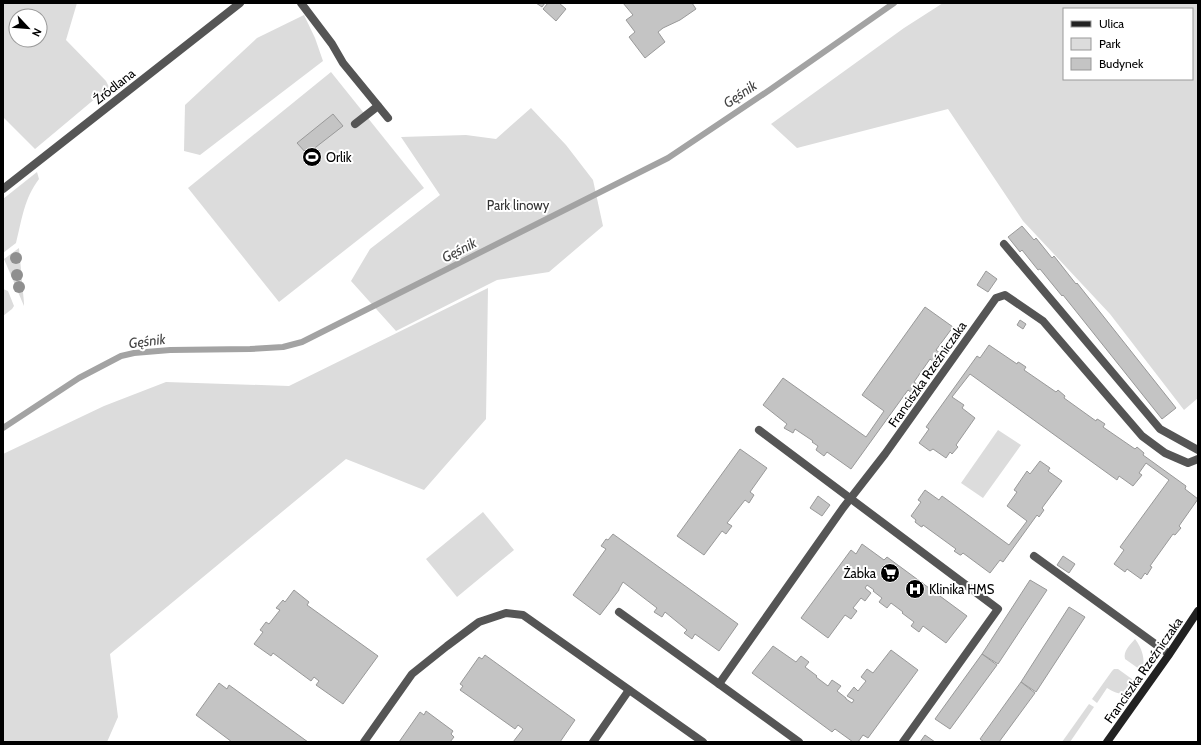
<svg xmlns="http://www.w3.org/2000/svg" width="1201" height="745" viewBox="0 0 1201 745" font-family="Cabin,sans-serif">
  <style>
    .green { fill: #dcdcdc; fill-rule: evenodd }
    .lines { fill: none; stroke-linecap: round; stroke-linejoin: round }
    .stream { stroke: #a3a3a3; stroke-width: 6 }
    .building { fill: #c4c4c4; stroke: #999 }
    .lane { stroke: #555; stroke-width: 8 }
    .street { stroke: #555; stroke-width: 8 }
    .secondary { stroke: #222; stroke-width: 8 }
    .tree { fill: #8f8f8f }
    .labels { text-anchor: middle; stroke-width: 4; stroke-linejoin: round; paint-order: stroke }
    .street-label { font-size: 13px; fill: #000; stroke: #fff }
    .poi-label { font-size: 13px; fill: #000; stroke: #fff; text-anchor: start }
    .park-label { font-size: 13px; fill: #333; stroke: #fff }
    .water-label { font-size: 14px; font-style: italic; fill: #444; stroke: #fff }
  </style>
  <rect width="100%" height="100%" fill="#fff"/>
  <g class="green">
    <path d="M 3,3 L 77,3 L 66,40 L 106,81 L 109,87 L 35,149 L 3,117 ZM 16,16 L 40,16 L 40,40 L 16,40 Z"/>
    <path d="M 943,3 L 1198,3 L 1198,398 L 1184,410 L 1110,314 L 1023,221 L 948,109 L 797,148 L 771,124 L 904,28 ZM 1064,9 L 1192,9 L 1192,79 L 1064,79 Z"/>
    <polygon points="304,15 315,38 323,61 200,155 184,151 185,105 257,38"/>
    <polygon points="331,72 424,188 279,302 188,188"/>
    <polygon points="531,108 566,145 593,180 603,226 549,272 497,280 396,331 351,281 370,249 440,195 401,137 466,135 496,139"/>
    <path d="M 37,172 L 39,179 C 24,199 22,219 16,243 L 3,253 L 3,199 Z"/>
    <polygon points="19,248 24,303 24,306 4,259"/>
    <polygon points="488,288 486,419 424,490 346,459 110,654 118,717 107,742 3,742 3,454 104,406 166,382 289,386"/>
    <polygon points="3,289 8,291 14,306 12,309 3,316"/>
    <polygon points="998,430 1021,445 983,498 961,483"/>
    <polygon points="483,512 514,550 457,597 426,559"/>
    <path d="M 1135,639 C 1142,648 1146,660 1142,671 L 1125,659 C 1123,651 1130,645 1135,639 Z"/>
    <path d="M 1114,669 L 1118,669 L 1136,682 C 1127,695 1122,697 1107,688 L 1097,703 L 1092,699 L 1112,671 Z"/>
    <polygon points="1089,704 1094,707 1070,742 1062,742"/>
  </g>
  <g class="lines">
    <polyline class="stream" points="3,428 79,378 121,356 134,353 170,350 250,349 283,347 302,342 668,158 771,89 894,3"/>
  </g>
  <g class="building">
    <polygon points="536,3 545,3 542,7"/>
    <polygon points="548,3 559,3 566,9 556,21 543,9"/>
    <polygon points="623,3 692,3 696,9 680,20 663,28 658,32 665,42 645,58 629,37 635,32 626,20 633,15"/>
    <polygon points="333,114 343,126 307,154 297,143"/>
    <polygon points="1022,226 1034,240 1036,238 1052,258 1054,256 1076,284 1077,283 1176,408 1162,419 1063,295 1062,296 1040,269 1038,270 1022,250 1020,252 1008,237"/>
    <polygon points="986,271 997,279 988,292 977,285"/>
    <polygon points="925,307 953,327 936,350 940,353 934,362 930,359 914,382 918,385 912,393 908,390 851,469 827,452 824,456 816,450 818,446 812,442 813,441 795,429 793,433 784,428 787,424 763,405 783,378 866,437 884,411 862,395"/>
    <polygon points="1020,320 1026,324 1023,329 1017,325"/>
    <polygon points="989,345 1017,364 1018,362 1020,363 1026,367 1024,370 1056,392 1058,390 1065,396 1064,398 1096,421 1097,419 1099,420 1105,424 1103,427 1135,449 1137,447 1144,453 1143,455 1186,486 1185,489 1198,499 1179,526 1181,528 1175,535 1173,534 1150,566 1152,567 1147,575 1145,573 1141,579 1127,569 1125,572 1114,564 1124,550 1120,547 1169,480 1146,463 1139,473 1142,475 1133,486 1119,476 1117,480 970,374 952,397 964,405 962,408 975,418 956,445 958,447 952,454 950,452 946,458 933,449 930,451 919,443 929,429 926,427 977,356 980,358"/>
    <polygon points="740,449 767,468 750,492 754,495 749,503 745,500 727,523 732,526 726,534 722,531 704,555 677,536"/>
    <polygon points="1040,461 1050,468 1048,471 1062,481 1042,508 1044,510 1039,517 1037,515 1003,562 1000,560 990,573 963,553 961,555 960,555 954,551 956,549 923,525 922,527 920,526 915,522 916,520 911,516 921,502 918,500 925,490 939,500 942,496 1009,545 1027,521 1007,506 1017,492 1014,490 1027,471 1030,474"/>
    <polygon points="818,496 830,505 822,516 810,508"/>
    <polygon points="613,534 738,624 719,651 695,634 692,639 684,633 687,630 665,612 662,617 654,612 657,608 623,582 619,589 619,590 600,615 573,595 606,549 601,546 606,539 608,540"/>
    <polygon points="862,544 884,560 887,557 967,616 946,643 923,626 919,632 911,626 914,622 902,613 903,612 891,603 887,608 879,602 882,598 873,591 874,590 867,585 865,588 871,593 865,601 861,598 853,608 857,611 851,619 845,615 828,638 801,618 851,550 856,554"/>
    <polygon points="1063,556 1075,564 1069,573 1057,565"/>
    <polygon points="1030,580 1047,590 998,664 982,654"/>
    <polygon points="294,590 309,602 307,605 378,656 343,704 316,685 319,681 314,677 311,681 273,653 271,656 254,644 263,632 260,630 266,622 269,624 280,610 276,608 283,600 285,602"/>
    <polygon points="1069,607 1085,617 1036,692 1021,682"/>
    <polygon points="773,646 796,662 801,656 809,662 805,667 817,676 816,677 828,686 832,680 841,686 837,691 846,698 846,699 852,703 854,700 847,696 854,687 858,691 866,681 861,677 867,669 873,673 891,650 918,670 868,738 863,735 858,742 853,742 835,729 832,732 752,673"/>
    <polygon points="982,654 997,665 950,729 935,719"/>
    <polygon points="485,655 575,720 560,742 513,742 523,729 518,725 515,729 470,697 460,690 463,686 460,684 479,657 482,659"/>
    <polygon points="1021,682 1035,693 999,742 984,742 980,739"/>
    <polygon points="219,683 227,689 229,685 308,742 232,742 196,715"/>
    <polygon points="426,711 453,731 451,734 454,737 450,742 399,742 420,712 424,715"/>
    <polygon points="925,735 935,742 920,742"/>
  </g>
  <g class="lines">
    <g class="lane">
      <polyline points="301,3 332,44 343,63 388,118"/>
      <polyline points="355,124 378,106"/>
      <polyline points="1004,244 1059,309 1160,429 1198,450"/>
      <polyline points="759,430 998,609 903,742"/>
      <polyline points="1034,556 1169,654"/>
      <polyline points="619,612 719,684 843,508 885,454 996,298 1005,295 1043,321 1142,436 1165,453 1188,463 1198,459"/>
      <polyline points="719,684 799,742"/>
      <polyline points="364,742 412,674 447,646 479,622 506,613 523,615 703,742"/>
      <polyline points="593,742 629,690"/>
    </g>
    <polyline class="street" points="3,189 240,3"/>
    <polyline class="secondary" points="1107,742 1168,656 1198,611"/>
  </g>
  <g class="tree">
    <circle cx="16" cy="258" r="6"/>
    <circle cx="17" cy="275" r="6"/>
    <circle cx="19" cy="287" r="6"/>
  </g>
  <defs>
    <symbol id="stadium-disc" viewBox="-11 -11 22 22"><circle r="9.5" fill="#000" stroke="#fff"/><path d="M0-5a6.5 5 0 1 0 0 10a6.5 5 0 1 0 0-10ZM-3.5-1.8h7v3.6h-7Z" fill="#fff"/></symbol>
    <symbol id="supermarket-disc" viewBox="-11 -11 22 22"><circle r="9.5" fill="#000" stroke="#fff"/><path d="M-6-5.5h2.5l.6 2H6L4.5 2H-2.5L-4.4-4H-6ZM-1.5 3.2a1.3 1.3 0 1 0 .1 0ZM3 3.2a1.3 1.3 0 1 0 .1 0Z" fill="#fff"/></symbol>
    <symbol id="hospital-disc" viewBox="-11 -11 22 22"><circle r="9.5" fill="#000" stroke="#fff"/><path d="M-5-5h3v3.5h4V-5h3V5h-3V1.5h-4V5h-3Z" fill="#fff"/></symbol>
  </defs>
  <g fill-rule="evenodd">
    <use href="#stadium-disc" x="301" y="146" width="22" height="22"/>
    <use href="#supermarket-disc" x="879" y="562" width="22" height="22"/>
    <use href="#hospital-disc" x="904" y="578" width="22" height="22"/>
  </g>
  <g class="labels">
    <g class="street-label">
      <text transform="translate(114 86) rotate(-38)" y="5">Źródlana</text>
      <text transform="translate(927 374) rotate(-55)" y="5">Franciszka Rzeźniczaka</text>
      <text transform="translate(1143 670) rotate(-55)" y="5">Franciszka Rzeźniczaka</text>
    </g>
    <g class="poi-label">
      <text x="326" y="162">Orlik</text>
      <text x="876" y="578" text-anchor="end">Żabka</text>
      <text x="929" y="594">Klinika HMS</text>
    </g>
    <g class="park-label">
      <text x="518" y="210">Park linowy</text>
    </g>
    <g class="water-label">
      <text transform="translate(740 94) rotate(-34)" y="5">Gęśnik</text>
      <text transform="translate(459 250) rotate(-27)" y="5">Gęśnik</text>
      <text transform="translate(147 341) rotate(-7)" y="5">Gęśnik</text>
    </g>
  </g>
  <rect width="1201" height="745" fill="none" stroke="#000000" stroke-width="8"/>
  <rect x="1063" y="8" width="130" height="72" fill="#ffffff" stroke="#999999"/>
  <rect x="1071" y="21" width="20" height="6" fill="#222222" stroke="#999999"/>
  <text x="1099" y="28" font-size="12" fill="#000000">Ulica</text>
  <rect x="1071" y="38" width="20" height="12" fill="#dcdcdc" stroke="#999999"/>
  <text x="1099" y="48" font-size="12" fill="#000000">Park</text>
  <rect x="1071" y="58" width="20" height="12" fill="#c4c4c4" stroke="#999999"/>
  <text x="1099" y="68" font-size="12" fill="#000000">Budynek</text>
  <g transform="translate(28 28) rotate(116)"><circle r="19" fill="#ffffff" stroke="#999999"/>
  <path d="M0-3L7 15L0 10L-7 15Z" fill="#000000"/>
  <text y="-6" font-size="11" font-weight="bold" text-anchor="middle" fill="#000000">N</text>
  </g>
</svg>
